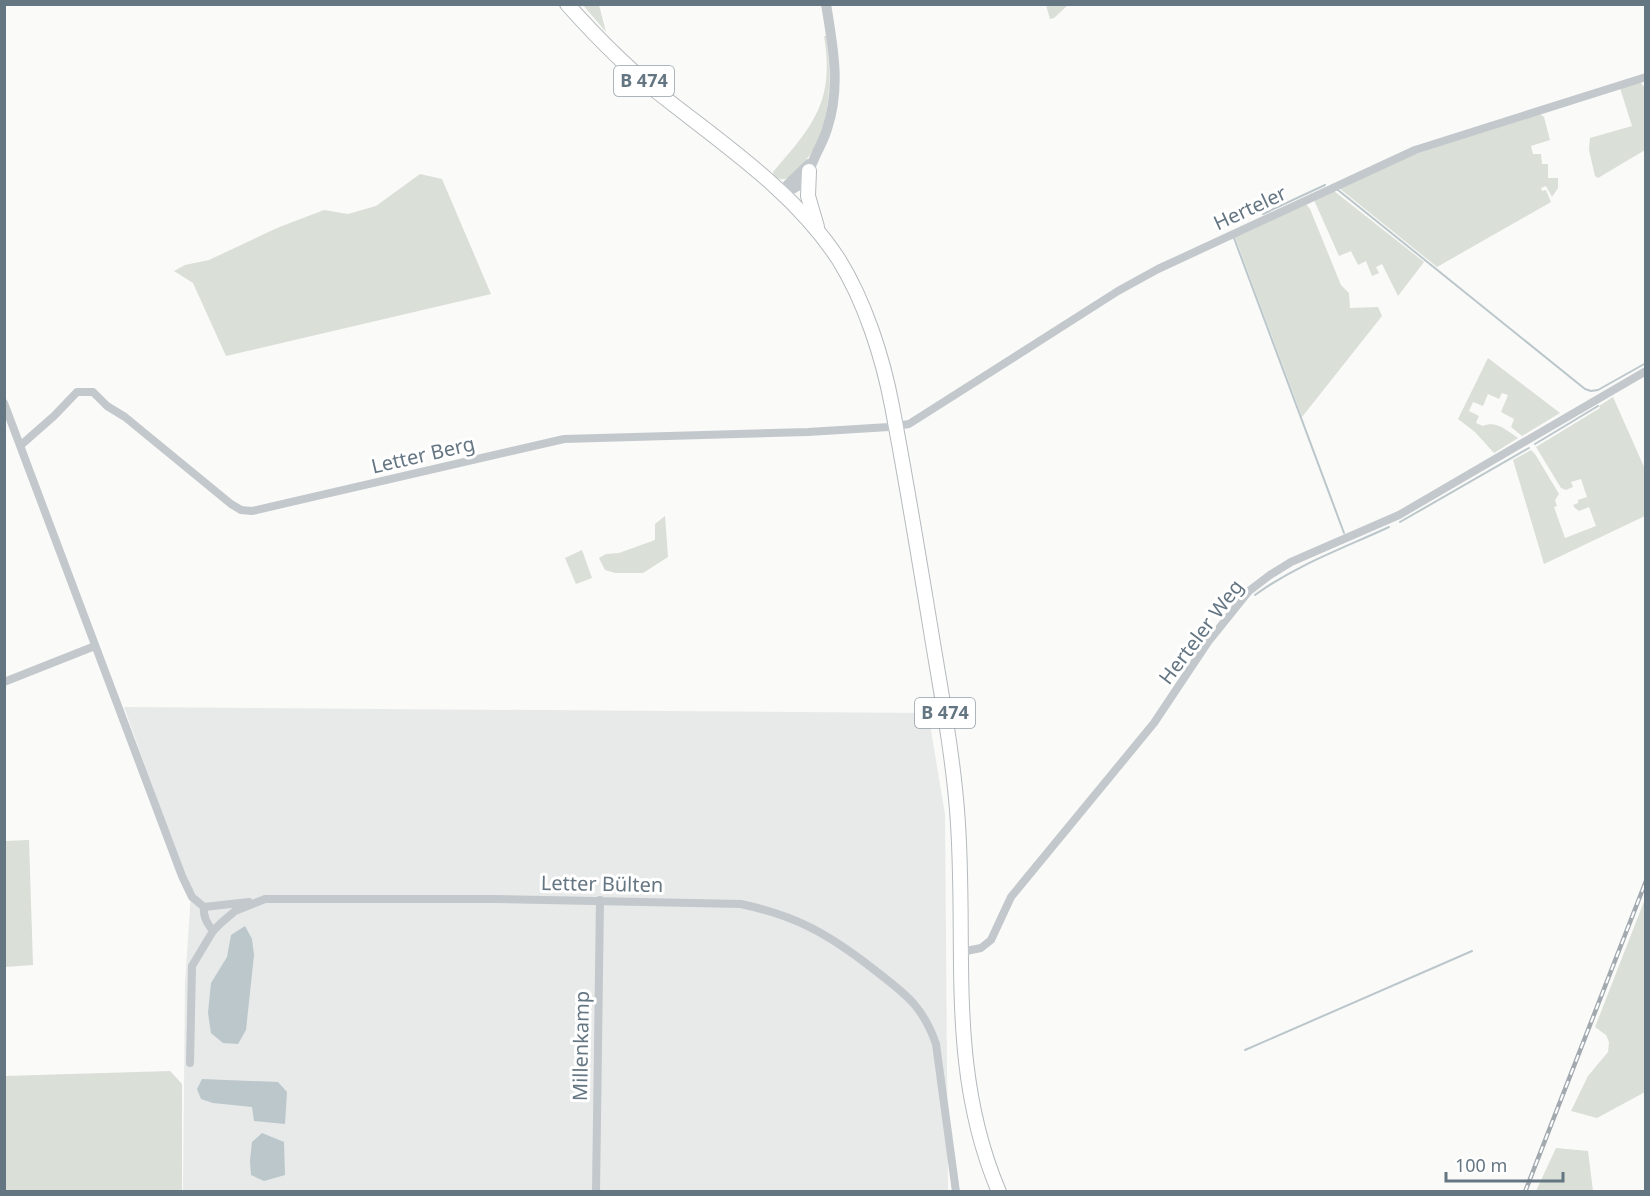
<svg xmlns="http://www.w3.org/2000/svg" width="1650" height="1196" viewBox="0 0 1650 1196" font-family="'Noto Sans',sans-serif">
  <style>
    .built { fill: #e8e9e9 }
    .green { fill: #dadfd7 }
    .water { fill: #bbc7cb }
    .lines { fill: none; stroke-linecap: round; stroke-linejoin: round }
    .stream { stroke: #bbc7cb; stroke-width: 2 }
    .primary-casing { stroke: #b5babe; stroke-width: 16 }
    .minor { stroke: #c3c8cc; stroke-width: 8 }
    .tertiary { stroke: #c3c8cc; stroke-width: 10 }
    .primary { stroke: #fff; stroke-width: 14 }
    .rail-casing { stroke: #a2aab0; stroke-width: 4.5 }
    .rail { stroke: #fff; stroke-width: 2; stroke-dasharray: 7; stroke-linecap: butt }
    .labels { text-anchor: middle; stroke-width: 6; stroke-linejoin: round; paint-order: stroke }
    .shield { fill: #fff; stroke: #939fa8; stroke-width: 1.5 }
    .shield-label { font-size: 18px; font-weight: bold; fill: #657683 }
    .street-label { font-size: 20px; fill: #657683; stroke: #fff }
  </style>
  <rect width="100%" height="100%" fill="#fafaf8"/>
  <polygon class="built" points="124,707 928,713 945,814 948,1191 183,1191 185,983 191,894"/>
  <g class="green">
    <polygon points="583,5 599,5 606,32"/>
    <polygon points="1046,5 1046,4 1068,5 1054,18 1050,19"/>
    <path d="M 824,36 L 826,36 C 832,81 833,136 797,170 C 790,178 784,183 774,176 L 773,172 C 813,126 835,101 824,36 Z"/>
    <polygon points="1640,82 1645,88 1645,150 1598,178 1595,176 1589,150 1590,138 1632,126 1620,88"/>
    <polygon points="1540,114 1544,117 1550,140 1531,146 1533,154 1541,154 1542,164 1548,164 1548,178 1558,178 1558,188 1552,197 1546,186 1541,188 1542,191 1546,190 1551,202 1437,267 1339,188 1415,154"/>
    <polygon points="420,174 442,179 491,294 226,356 193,283 174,271 185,265 209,260 277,228 324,210 348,214 376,206"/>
    <polygon points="1334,191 1424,262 1398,296 1382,264 1376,267 1379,273 1372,276 1366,261 1358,265 1351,251 1339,256 1314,200"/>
    <polygon points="1306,204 1310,209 1341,285 1349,293 1350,308 1378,307 1382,316 1302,417 1235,237"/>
    <path d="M 1488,358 L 1560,413 L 1522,436 L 1511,427 L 1514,419 L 1501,412 L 1508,395 L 1502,393 L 1499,399 L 1488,394 L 1483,406 L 1473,402 L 1469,411 L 1479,416 L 1476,423 L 1483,426 C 1495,420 1508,431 1518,438 L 1494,453 L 1475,432 L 1458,419 Z"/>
    <polygon points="1613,397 1645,469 1645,516 1544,564 1513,460 1531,450 1535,454 1559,494 1555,500 1557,506 1554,507 1565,538 1596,526 1589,507 1579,511 1575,508 1573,505 1578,503 1578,500 1587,497 1581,479 1571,482 1573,487 1566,490 1561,488 1536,447 1600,408 1599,406"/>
    <polygon points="665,516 668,557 643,573 615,573 605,570 599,558 606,554 619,553 655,540 655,524"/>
    <polygon points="582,550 592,578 576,584 565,558"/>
    <polygon points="29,840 33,965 5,967 5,841"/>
    <polygon points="1645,899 1645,1092 1597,1118 1571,1111 1588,1076 1608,1052 1609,1042 1606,1035 1595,1027"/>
    <polygon points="170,1071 182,1084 182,1191 5,1191 5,1076"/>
    <polygon points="1556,1148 1588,1151 1593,1191 1536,1191"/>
  </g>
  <g class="water">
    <polygon points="245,926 252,939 254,955 246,1030 238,1044 223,1043 211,1033 208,1013 211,983 227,957 231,935"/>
    <polygon points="202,1079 278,1082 287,1092 285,1124 254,1121 252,1107 213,1103 201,1099 197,1089"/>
    <polygon points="262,1133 284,1142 285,1175 264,1181 251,1175 250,1161 252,1142"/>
  </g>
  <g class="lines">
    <g class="stream">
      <polyline points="1338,190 1585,389 1591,391 1598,390 1646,363"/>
      <polyline points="1263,214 1325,185"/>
      <polyline points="1234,238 1344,533"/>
      <polyline points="1535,444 1598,406"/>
      <polyline points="1400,522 1529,448"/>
      <path d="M 1255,595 C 1296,565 1344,548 1389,527"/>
      <polyline points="1245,1050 1472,951"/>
    </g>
    <defs>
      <g id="primary">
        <path d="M 567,4 C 599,40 632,73 670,102 C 730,149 797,195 839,260 C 865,302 883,358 892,406 C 906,479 918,552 930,625 C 940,687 952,748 957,810 C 968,942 945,1065 999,1192"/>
        <polyline points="809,171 808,196 817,227"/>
      </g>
    </defs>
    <use href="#primary" class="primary-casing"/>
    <g class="minor">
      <polyline points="4,403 182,876 192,897 204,907"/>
      <polyline points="21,445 54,416 77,392 93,392 107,406 125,417 231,504 241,510 252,511 564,439 808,432 889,427 909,424 1118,291 1158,269 1415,150 1646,77"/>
      <polyline points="4,682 95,646"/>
      <polyline points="204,907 249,902"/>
      <path d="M 204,907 C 203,917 207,923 213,931"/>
      <polyline points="961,952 981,948 991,940 1011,897 1154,723 1208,642 1249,591 1270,575 1291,562 1399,515 1646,371"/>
      <path d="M 190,1063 L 192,966 L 213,931 L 221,923 L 235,911 L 265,899 L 495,899 L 741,904 C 796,916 827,933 872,968 C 904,993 922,1004 936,1044 L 956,1192"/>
      <polyline points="596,1192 600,900"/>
    </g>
    <g class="tertiary">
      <path d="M 780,192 C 801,191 807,176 814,159 C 818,149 824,140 827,129 C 841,87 833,47 826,4"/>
      <polyline points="780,192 809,164"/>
    </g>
    <use href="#primary" class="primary"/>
    <defs>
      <polyline id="rail" points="1525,1192 1646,881"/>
    </defs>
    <use href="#rail" class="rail-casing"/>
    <use href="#rail" class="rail"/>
  </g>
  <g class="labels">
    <g class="shield">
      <rect x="614" y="66" width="60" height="30" rx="4.5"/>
      <rect x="915" y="698" width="60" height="30" rx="4.5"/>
    </g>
    <g class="shield-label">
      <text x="644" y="87">B 474</text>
      <text x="945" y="719">B 474</text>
    </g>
    <g class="street-label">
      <text transform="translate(1250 208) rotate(-25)" y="7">Herteler</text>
      <text transform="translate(423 455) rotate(-13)" y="7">Letter Berg</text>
      <text transform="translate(1201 632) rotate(-53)" y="7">Herteler Weg</text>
      <text transform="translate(602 884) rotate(1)" y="7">Letter Bülten</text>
      <text transform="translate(581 1046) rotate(-89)" y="7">Millenkamp</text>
    </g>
  </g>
  <rect width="1650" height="1196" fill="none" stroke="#657683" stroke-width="12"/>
  <path d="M1446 1172v9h117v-9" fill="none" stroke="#657683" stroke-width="3"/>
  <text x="1455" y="1172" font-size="18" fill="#657683" stroke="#ffffff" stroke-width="4.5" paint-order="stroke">100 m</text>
</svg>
